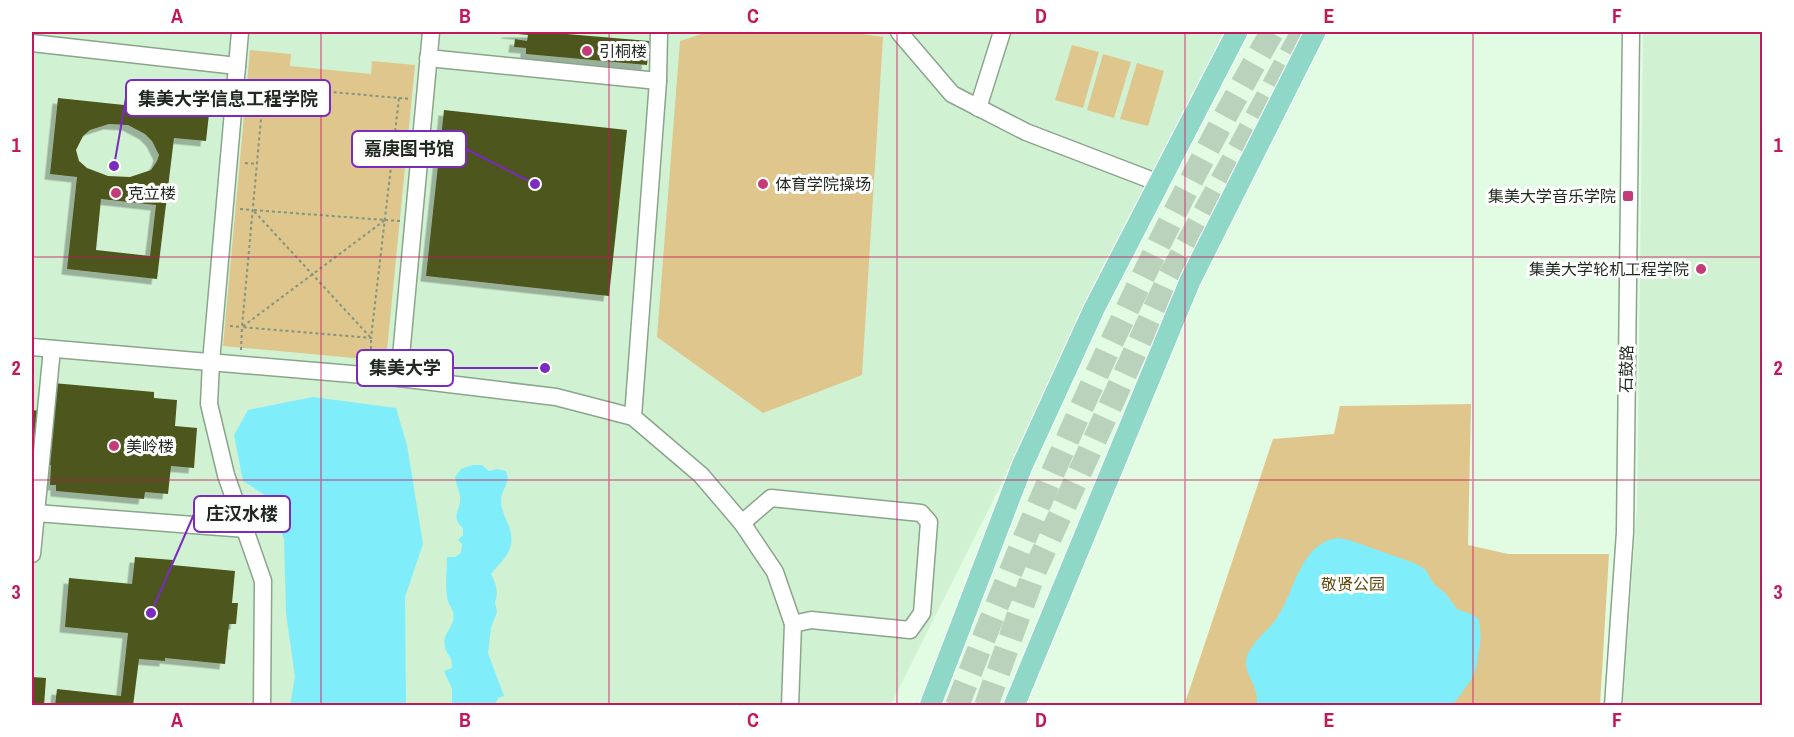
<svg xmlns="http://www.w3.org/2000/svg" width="1794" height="737" viewBox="0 0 1794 737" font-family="'Archivo Narrow','Noto Sans SC',sans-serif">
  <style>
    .built { fill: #d1f2d2 }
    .green { fill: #dfc68c }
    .water { fill: #7fedfa }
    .building { fill: #4e561b; fill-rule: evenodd; filter: url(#shadow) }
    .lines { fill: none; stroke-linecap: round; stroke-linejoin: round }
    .highway-tunnel { stroke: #bad2bb; stroke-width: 24; stroke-dasharray: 24 12; stroke-linecap: butt }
    .minor-casing { stroke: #8ba48c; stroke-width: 19 }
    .major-casing { stroke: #fff; stroke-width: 23 }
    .path { stroke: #829582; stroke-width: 2; stroke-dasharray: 3 3; stroke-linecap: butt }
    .minor { stroke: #fff; stroke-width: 16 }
    .major { stroke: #8fd7c7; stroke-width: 21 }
    .grid { fill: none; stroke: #c2185b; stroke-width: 1.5; stroke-opacity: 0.55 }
    .poi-dot { fill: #c43b77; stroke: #fff; stroke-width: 2 }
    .labels { text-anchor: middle; stroke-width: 6; stroke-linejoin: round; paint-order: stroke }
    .poi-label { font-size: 16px; fill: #1f291f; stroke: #fff; text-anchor: start }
    .street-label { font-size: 16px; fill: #1f291f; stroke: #fff }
    .park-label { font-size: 16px; fill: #614b0e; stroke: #fff }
    .leader { fill: none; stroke: #7b2cbf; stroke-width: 2 }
    .callout-dot { fill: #7b2cbf; stroke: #fff; stroke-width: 2 }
    .callout { fill: #fff; stroke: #7b2cbf; stroke-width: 2 }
    .callout-label { font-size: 18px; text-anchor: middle; font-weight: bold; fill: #1f291f }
    .neatline { fill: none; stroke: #c2185b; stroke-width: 2 }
    .grid-label { font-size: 20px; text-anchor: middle; font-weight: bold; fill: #c2185b }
  </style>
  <defs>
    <filter id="shadow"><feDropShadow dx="-5.5" dy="5.5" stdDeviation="0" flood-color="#0004"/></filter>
  </defs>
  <rect width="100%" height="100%" fill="#e1fce2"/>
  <g class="built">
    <polygon points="32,32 1228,32 890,706 32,705"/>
    <polygon points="1643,32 1762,32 1762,705 1623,705 1637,506"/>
  </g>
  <g class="green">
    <polygon points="708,32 848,32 883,37 862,375 763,413 657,337 680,41"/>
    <polygon points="1072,45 1099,52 1083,108 1055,100"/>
    <polygon points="250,50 291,54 290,66 371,74 372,61 415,65 386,361 223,346"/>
    <polygon points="1103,54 1131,62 1114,118 1087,110"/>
    <polygon points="1137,63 1164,71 1148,126 1120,119"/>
    <polygon points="1471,404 1468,545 1508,554 1609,554 1600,705 1184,706 1273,439 1334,434 1340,406"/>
  </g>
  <g class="water">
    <polygon points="313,397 396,408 407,445 423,544 405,597 406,705 290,705 295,677 286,613 284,539 268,497 243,481 234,435 248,410"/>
    <path d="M 473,465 L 482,465 L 489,471 L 497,469 L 506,471 L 508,478 C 507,486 501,492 501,501 C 501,508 505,517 508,524 C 518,549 505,557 491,574 C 496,584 499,592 495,602 L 497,612 L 491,628 L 488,653 L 504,696 L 498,698 L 495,705 L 452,705 L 452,689 L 444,671 L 452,668 C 452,654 447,656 445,647 C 442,635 450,631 453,621 C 455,614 452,609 449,604 C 444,591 447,571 447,557 L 455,557 L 461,553 L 462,544 L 458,540 L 463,535 L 463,528 C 449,516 462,510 460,496 C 459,490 456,483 455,477 L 461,469 Z"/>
    <path d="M 1337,538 L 1349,540 L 1414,563 L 1425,569 L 1433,583 L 1446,594 L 1457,609 L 1474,615 L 1479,620 L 1481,638 L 1476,668 L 1471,680 L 1453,705 L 1256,705 C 1261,689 1245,677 1246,661 C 1248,644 1270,630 1278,616 C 1295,590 1300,544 1337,538 Z"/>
  </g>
  <g class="building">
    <polygon points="507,32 543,32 649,41 647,65 526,54 526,48 514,47 515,39 527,41 528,35 507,33"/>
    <path d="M 58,98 L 209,114 L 206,141 L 174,138 L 157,279 L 67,269 L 77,177 L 50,174 ZM 109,124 L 128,125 L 145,134 L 152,141 L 159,155 L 157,161 L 151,170 L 130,177 L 108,176 L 87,168 L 79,161 L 76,150 L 83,136 L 90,130 ZM 101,199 L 156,205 L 150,256 L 96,250 Z"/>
    <polygon points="444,110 627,130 609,296 426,276"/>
    <polygon points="53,383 154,392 154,398 177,400 175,426 197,428 194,468 171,466 168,494 145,492 144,499 56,491 56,485 50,485 51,465 32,464 32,410 51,412"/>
    <polygon points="135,557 173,560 172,565 235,571 232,603 238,603 236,624 229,624 225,664 165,658 165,661 139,659 133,706 55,706 57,689 121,696 128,633 65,627 69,578 132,584"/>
    <polygon points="32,677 46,678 44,706 32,706"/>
  </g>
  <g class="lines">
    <g class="highway-tunnel">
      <path d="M 957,706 C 1047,474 1149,247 1272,32"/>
      <polyline points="986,706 1035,570 1168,280 1303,32"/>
    </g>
    <defs>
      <g id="minor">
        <polyline points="240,32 211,362 209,404 226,475 263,581 262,706"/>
        <polyline points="899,32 952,94 1026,132 1159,183"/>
        <polyline points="32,43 237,66"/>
        <polyline points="428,58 658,81"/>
        <polyline points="978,108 1002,32"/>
        <polyline points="32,347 399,378 556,397 633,417 701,475 742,523 775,572 793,624 790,706"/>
        <polyline points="399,378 431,32"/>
        <polyline points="633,417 658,81 659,32"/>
        <polyline points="36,513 246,529"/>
        <polyline points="742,523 771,498 921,513 929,522 922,613 910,630 811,620 793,624"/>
        <polyline points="32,554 52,349"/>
        <polyline points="1613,706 1625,532 1631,32"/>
      </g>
      <g id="major">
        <polyline points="930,706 1022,466 1094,309 1237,32"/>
        <polyline points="1014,706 1190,281 1315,32"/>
      </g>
    </defs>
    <use href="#minor" class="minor-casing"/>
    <use href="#major" class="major-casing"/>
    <g class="path">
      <polyline points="250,85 264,86 399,98 371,338 242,327 264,86"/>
      <polyline points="399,98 411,99"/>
      <polyline points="392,158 404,159"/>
      <polyline points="245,163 257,164"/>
      <polyline points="240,209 253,210"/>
      <polyline points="385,220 400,221"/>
      <polyline points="230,326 242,327"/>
      <polyline points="241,350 242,327 385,220 253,210 371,338 371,361"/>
    </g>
    <use href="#minor" class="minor"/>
    <use href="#major" class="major"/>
  </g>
  <path class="grid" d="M 321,32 L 321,706M 609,32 L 609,706M 897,32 L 897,706M 1185,32 L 1185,706M 1473,32 L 1473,706M 32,257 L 1762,257M 32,480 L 1762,480"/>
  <g class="poi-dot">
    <circle cx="587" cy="51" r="6"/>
    <circle cx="763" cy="184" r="6"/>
    <circle cx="116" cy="193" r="6"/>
    <rect x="1622" y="190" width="12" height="12" rx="3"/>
    <circle cx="1701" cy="269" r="6"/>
    <circle cx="114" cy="446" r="6"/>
  </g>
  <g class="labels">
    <g class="poi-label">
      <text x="599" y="57">引桐楼</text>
      <text x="775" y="190">体育学院操场</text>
      <text x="128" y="199">克立楼</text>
      <text x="1616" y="202" text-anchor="end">集美大学音乐学院</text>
      <text x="1689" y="275" text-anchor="end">集美大学轮机工程学院</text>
      <text x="126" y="452">美岭楼</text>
    </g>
    <g class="street-label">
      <text transform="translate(1626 369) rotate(-89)" y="6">石鼓路</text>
    </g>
    <g class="park-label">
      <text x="1353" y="590">敬贤公园</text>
    </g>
  </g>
  <path class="leader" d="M114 166L126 98M535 184L466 149M545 368L453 368M151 613L194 514"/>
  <g class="callout-dot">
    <circle cx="114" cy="166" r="6"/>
    <circle cx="535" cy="184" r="6"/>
    <circle cx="545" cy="368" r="6"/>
    <circle cx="151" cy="613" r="6"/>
  </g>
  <g class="callout">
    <rect x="126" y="80" width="204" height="36" rx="6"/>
    <rect x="352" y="131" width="114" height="36" rx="6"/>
    <rect x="357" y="350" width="96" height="36" rx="6"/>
    <rect x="194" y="496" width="96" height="36" rx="6"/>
  </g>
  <g class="callout-label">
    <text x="228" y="105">集美大学信息工程学院</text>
    <text x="409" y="155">嘉庚图书馆</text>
    <text x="405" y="374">集美大学</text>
    <text x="242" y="520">庄汉水楼</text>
  </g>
  <rect width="1794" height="737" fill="none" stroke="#ffffff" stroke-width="66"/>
  <rect x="33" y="33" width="1728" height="671" class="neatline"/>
  <g class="grid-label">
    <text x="177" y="23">A</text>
    <text x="465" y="23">B</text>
    <text x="753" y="23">C</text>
    <text x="1041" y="23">D</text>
    <text x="1329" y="23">E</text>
    <text x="1617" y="23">F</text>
    <text x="16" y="152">1</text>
    <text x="1778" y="152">1</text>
    <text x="16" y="375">2</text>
    <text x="1778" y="375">2</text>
    <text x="16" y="599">3</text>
    <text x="1778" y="599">3</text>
    <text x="177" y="727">A</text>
    <text x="465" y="727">B</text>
    <text x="753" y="727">C</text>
    <text x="1041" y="727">D</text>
    <text x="1329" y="727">E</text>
    <text x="1617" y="727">F</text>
  </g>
</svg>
